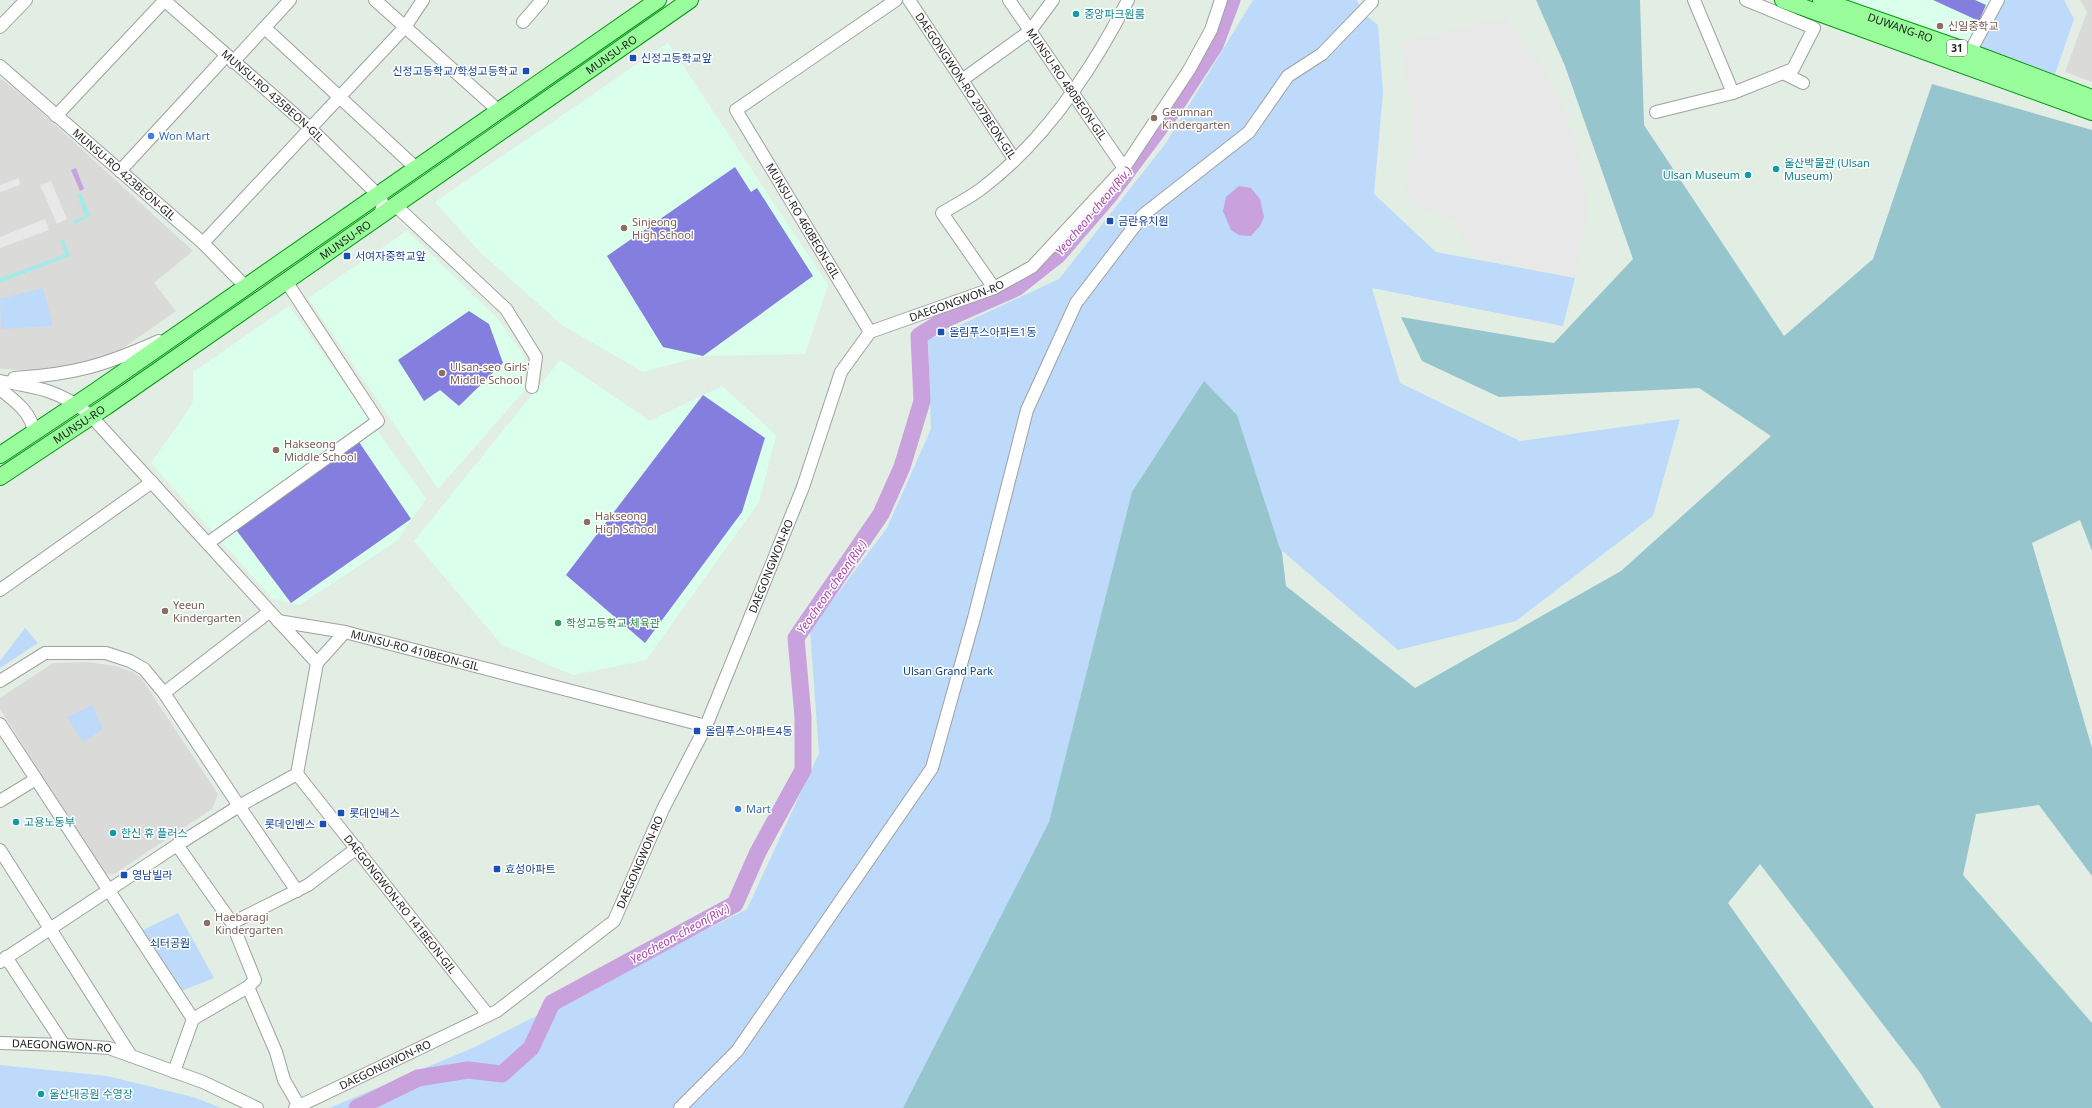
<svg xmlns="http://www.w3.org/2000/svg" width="2092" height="1108" viewBox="0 0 2092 1108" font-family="'Noto Sans','Noto Sans KR',sans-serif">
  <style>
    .residential { fill: #dadbd9 }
    .education { fill: #daffeb }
    .grass { fill: #a7e9e7 }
    .forest { fill: #96c5ce }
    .park { fill: #bddafa }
    .pitch { fill: #847edf }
    .parking { fill: #e8e8e8 }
    .water { fill: #c9a1dc }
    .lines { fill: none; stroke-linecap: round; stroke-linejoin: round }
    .river { stroke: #c9a1dc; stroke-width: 17 }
    .minor-casing { stroke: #a0a0a0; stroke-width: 14 }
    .major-casing { stroke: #009512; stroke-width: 18 }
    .minor { stroke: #fff; stroke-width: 12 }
    .major { stroke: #98fd9a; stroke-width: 16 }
    .culture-dot { fill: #0f9aa8; stroke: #fff; stroke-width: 1.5 }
    .education-dot { fill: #8d6e63; stroke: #fff; stroke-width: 1.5 }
    .transit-dot { fill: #1a4fb4; stroke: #fff; stroke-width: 1.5 }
    .shop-dot { fill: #3f7fe0; stroke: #fff; stroke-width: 1.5 }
    .leisure-dot { fill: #2e9e5b; stroke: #fff; stroke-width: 1.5 }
    .labels { text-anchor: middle; stroke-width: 3; stroke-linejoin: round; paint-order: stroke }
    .shield { fill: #fff; stroke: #606060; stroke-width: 1 }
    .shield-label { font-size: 10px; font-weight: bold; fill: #1c1c1c }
    .culture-label { font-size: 11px; fill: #0d838f; stroke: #fff; text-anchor: start }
    .education-label { font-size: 11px; fill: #785e54; stroke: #fff; text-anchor: start }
    .street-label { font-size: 11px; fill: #1c1c1c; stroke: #fff }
    .transit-label { font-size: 11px; fill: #164399; stroke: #fff; text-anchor: start }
    .shop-label { font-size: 11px; fill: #366cbe; stroke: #fff; text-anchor: start }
    .leisure-label { font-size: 11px; fill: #27864d; stroke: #fff; text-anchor: start }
    .park-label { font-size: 11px; fill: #0a3f7b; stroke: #fff }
    .water-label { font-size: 12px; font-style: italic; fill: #a848ac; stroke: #fff }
  </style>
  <rect width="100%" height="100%" fill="#e2eee3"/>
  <g class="residential">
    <polygon points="2080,0 2092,0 2092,82 2065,72 2087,12"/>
    <polygon points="0,78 27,99 193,251 154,283 176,311 119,351 57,371 0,369"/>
    <polygon points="87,662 116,666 133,672 142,679 218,794 212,809 116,873 111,874 104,873 0,709 0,698 53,663"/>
  </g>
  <g class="education">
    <polygon points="1821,0 1997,0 1970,52"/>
    <polygon points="668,43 828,285 805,354 703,356 643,372 562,325 481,253 435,202"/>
    <polygon points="407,231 497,318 524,356 525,390 438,489 308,298"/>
    <polygon points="289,306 426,499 398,540 299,605 273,599 151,463 193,403 193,372"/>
    <polygon points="560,360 650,421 722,386 776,435 759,502 646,660 573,675 502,645 414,541"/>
  </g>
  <g class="grass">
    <polygon points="81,193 91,216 76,223 71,222 85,216 77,195"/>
    <polygon points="64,239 70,256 0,283 0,278 65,254 60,240"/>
  </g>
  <polygon class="forest" points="1536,0 1640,0 1644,125 1784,336 1873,259 1932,84 2092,130 2092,551 2080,520 2032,543 2092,748 2092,876 2039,805 1976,814 1963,875 2092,1023 2092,1108 1941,1108 1921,1074 1760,864 1728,903 1874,1108 702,1108 1157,249 1263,393 1286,586 1415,688 1621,571 1771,436 1699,388 1499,397 1422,361 1401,317 1554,343 1633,259 1565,66"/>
  <g class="park">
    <polygon points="1253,0 1357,0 1363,13 1378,25 1383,92 1374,194 1436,252 1575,278 1563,326 1372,288 1400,383 1520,441 1680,419 1653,516 1516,621 1398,650 1280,549 1237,415 1204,381 1132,492 1049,822 903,1108 329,1108 475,1047 747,909 819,753 810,630 887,528 931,429 928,340 1059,279 1166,143"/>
    <polygon points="1999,0 2064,0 2074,19 2052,83 1970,52"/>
    <polygon points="43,288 53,326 1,329 0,299"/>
    <polygon points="25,628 38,643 0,668 0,661"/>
    <polygon points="92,705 103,729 83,742 67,717"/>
    <polygon points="178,913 214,978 176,993 137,933"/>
    <polygon points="0,1065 107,1076 193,1097 221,1108 0,1108"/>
  </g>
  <g class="pitch">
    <polygon points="1933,0 1975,0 1986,5 1979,21"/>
    <polygon points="735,167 751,192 757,188 813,276 703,356 663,347 607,256"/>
    <polygon points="469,311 489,324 503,363 459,406 440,390 424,401 398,360"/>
    <polygon points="703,395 765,438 742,512 645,643 566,575"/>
    <polygon points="357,439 411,519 291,603 234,527"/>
  </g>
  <g class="parking">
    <polygon points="1504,18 1538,61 1558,96 1575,143 1585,187 1587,213 1575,278 1473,255 1454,220 1421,209 1411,203 1406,194 1412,118 1402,42"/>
    <polygon points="19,178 20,185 0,192 0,185"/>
    <polygon points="51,181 67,219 57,224 40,185"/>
    <polygon points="45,219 49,230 0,248 0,237"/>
  </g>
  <g class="water">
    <polygon points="76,168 84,189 80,191 71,170"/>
    <polygon points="1239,186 1251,188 1260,199 1264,217 1260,226 1251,236 1239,235 1231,230 1223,211 1226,197"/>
  </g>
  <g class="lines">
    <polyline class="river" points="357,1108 418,1078 468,1070 502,1074 531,1048 552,1003 735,904 758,852 803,770 803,717 796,638 881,514 902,467 922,401 919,336 946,319 1016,288 1058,255 1109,196 1170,114 1215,45 1232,0"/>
    <defs>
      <g id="minor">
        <path id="s1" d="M 164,0 L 310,128 L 378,195 C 385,203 383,210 377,217"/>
        <polyline points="375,0 499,111"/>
        <path id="s2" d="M 909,0 L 1014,159"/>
        <path id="s3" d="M 1009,0 L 1124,168"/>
        <polyline points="1694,0 1733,93 1793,69 1814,28 1746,0"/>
        <polyline points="523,22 542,0"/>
        <polyline points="0,27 26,0"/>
        <polyline points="265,28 416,168"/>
        <polyline points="1970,52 1998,0"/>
        <polyline points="233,62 290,0"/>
        <path id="s4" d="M 0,66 L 203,243 L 246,287"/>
        <polyline points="1783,73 1803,83"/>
        <polyline points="962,80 1030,31 1053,0"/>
        <polyline points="1656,112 1733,93"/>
        <polyline points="56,116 165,0"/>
        <polyline points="120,171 226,56"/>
        <polyline points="395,205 506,309 536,357 532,387"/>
        <polyline points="203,243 405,27 423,0"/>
        <path d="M 994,288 L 942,213 C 955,205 969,198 981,189 C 1045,141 1092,70 1128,0"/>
        <polyline points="870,332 736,110 896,0"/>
        <path d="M 14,378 C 72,375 106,365 159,341"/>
        <path id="s5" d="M 0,381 C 37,387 62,391 91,416 L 317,663 L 345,632 L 706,726"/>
        <path d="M 0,389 C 15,401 31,412 34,432"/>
        <polyline points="208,543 378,421 286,281"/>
        <polyline points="0,590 152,482"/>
        <polyline points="278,621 345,632"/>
        <polyline points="0,681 45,653 106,653 130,661 144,669 164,693 239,806 297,891"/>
        <polyline points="164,693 269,612"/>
        <polyline points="0,724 193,1019"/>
        <path id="s6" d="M 297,774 L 488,1015"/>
        <polyline points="0,801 36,779"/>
        <polyline points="0,850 131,1056"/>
        <polyline points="232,923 308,885 357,848"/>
        <polyline points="6,957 64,1045"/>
        <polyline points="0,962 177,845 239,806 297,774 317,663"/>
        <polyline points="248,987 276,1052 284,1080 299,1106"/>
        <path id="s7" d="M 0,1043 L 64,1045 L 109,1048 L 203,1082 L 257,1108"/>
        <polyline points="174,1072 193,1019 248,987 255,980 232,923 177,845"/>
        <path id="s8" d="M 295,1108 L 497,1011 L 614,921 L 663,809 L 706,726 L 803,487 L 841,372 L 870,332 L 994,288 L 1032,267 L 1124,168 L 1189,70 L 1211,30 L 1221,0"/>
        <polyline points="680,1108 737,1051 932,768 974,618 1027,410 1076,303 1143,215 1249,132 1288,76 1322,54 1372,2"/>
      </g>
      <g id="major">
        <polyline points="1783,0 2092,112"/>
        <path id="s9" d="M 1821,0 L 1970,52 L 2092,98"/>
        <polyline points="0,455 96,391 658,0"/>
        <path id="s10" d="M 0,477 L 107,406 L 690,0"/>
      </g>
    </defs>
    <use href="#minor" class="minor-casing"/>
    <use href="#major" class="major-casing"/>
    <use href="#minor" class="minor"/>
    <use href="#major" class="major"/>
  </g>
  <g class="culture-dot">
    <circle cx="1076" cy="14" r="4"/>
    <circle cx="1776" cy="169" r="4"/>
    <circle cx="1748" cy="175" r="4"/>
    <circle cx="16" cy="822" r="4"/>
    <circle cx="113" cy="833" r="4"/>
    <circle cx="41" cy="1094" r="4"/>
  </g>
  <g class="education-dot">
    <circle cx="1940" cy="26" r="4"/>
    <circle cx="1154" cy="118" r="4"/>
    <circle cx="624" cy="228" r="4"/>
    <circle cx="442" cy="373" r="4"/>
    <circle cx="276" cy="450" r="4"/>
    <circle cx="587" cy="522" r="4"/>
    <circle cx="165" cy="611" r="4"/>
    <circle cx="207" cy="923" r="4"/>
  </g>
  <g class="transit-dot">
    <rect x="629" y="54" width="8" height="8" rx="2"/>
    <rect x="522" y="67" width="8" height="8" rx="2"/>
    <rect x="1106" y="217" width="8" height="8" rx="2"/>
    <rect x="343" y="252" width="8" height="8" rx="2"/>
    <rect x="937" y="328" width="8" height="8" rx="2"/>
    <rect x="693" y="727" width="8" height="8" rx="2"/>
    <rect x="337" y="809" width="8" height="8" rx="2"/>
    <rect x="319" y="820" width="8" height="8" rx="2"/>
    <rect x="493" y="865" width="8" height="8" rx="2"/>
    <rect x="120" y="871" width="8" height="8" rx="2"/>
  </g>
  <g class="shop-dot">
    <circle cx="151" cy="136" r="4"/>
    <circle cx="738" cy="809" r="4"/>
  </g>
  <circle class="leisure-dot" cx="558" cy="623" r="4"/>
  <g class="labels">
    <rect class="shield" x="1947" y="40" width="20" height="16" rx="3"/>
    <g class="shield-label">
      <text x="1957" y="52">31</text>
    </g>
    <g class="culture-label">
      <text x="1084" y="18">중앙파크원룸</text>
      <text x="1784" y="167">울산박물관 (Ulsan<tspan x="1784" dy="13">Museum)</tspan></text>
      <text x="1740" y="179" text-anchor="end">Ulsan Museum</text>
      <text x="24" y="826">고용노동부</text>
      <text x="121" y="837">한신 휴 플러스</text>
      <text x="49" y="1098">울산대공원 수영장</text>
    </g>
    <g class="education-label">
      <text x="1948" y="30">신일중학교</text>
      <text x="1162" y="116">Geumnan<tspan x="1162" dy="13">Kindergarten</tspan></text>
      <text x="632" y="226">Sinjeong<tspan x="632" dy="13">High School</tspan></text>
      <text x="450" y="371">Ulsan-seo Girls'<tspan x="450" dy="13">Middle School</tspan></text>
      <text x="284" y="448">Hakseong<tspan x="284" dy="13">Middle School</tspan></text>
      <text x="595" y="520">Hakseong<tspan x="595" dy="13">High School</tspan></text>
      <text x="173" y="609">Yeeun<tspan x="173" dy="13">Kindergarten</tspan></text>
      <text x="215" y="921">Haebaragi<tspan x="215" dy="13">Kindergarten</tspan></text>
    </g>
    <g class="street-label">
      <text dy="4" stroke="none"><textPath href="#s9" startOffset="84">DUWANG-RO</textPath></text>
      <text dy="4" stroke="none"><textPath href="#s10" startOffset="743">MUNSU-RO</textPath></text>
      <text dy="4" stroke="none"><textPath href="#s3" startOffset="102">MUNSU-RO 480BEON-GIL</textPath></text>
      <text dy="4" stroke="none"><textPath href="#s2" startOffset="103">DAEGONGWON-RO 207BEON-GIL</textPath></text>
      <text dy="4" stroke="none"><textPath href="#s1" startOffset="145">MUNSU-RO 435BEON-GIL</textPath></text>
      <text dy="4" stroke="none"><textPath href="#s4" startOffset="165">MUNSU-RO 423BEON-GIL</textPath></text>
      <text transform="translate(803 221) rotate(59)" y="4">MUNSU-RO 460BEON-GIL</text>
      <text dy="4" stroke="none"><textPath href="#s10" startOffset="419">MUNSU-RO</textPath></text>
      <text dy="4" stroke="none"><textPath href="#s8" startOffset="1108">DAEGONGWON-RO</textPath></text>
      <text dy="4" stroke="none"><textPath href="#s10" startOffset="95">MUNSU-RO</textPath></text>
      <text dy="4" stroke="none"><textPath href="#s8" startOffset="760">DAEGONGWON-RO</textPath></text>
      <text dy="4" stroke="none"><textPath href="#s5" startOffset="548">MUNSU-RO 410BEON-GIL</textPath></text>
      <text dy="4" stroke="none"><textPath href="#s8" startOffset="436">DAEGONGWON-RO</textPath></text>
      <text dy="4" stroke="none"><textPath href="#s6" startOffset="166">DAEGONGWON-RO 141BEON-GIL</textPath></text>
      <text dy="4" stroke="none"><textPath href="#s7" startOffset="62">DAEGONGWON-RO</textPath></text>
      <text dy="4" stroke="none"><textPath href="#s8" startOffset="100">DAEGONGWON-RO</textPath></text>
    </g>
    <g class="transit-label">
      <text x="641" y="62">신정고등학교앞</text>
      <text x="518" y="75" text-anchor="end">신정고등학교/학성고등학교</text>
      <text x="1118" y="225">금란유치원</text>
      <text x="355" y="260">서여자중학교앞</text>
      <text x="949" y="336">올림푸스아파트1동</text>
      <text x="705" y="735">올림푸스아파트4동</text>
      <text x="349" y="817">롯데인베스</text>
      <text x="315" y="828" text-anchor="end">롯데인벤스</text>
      <text x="505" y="873">효성아파트</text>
      <text x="132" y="879">영남빌라</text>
    </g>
    <g class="shop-label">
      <text x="159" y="140">Won Mart</text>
      <text x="746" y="813">Mart</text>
    </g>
    <g class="leisure-label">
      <text x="566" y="627">학성고등학교 체육관</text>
    </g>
    <g class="park-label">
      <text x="948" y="675">Ulsan Grand Park</text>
      <text x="170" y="947">쇠터공원</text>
    </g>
    <g class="water-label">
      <text transform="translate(1094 211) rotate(-50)" y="4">Yeocheon-cheon(Riv.)</text>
      <text transform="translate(832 587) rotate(-55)" y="4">Yeocheon-cheon(Riv.)</text>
      <text transform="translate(680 934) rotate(-29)" y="4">Yeocheon-cheon(Riv.)</text>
    </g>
  </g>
</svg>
